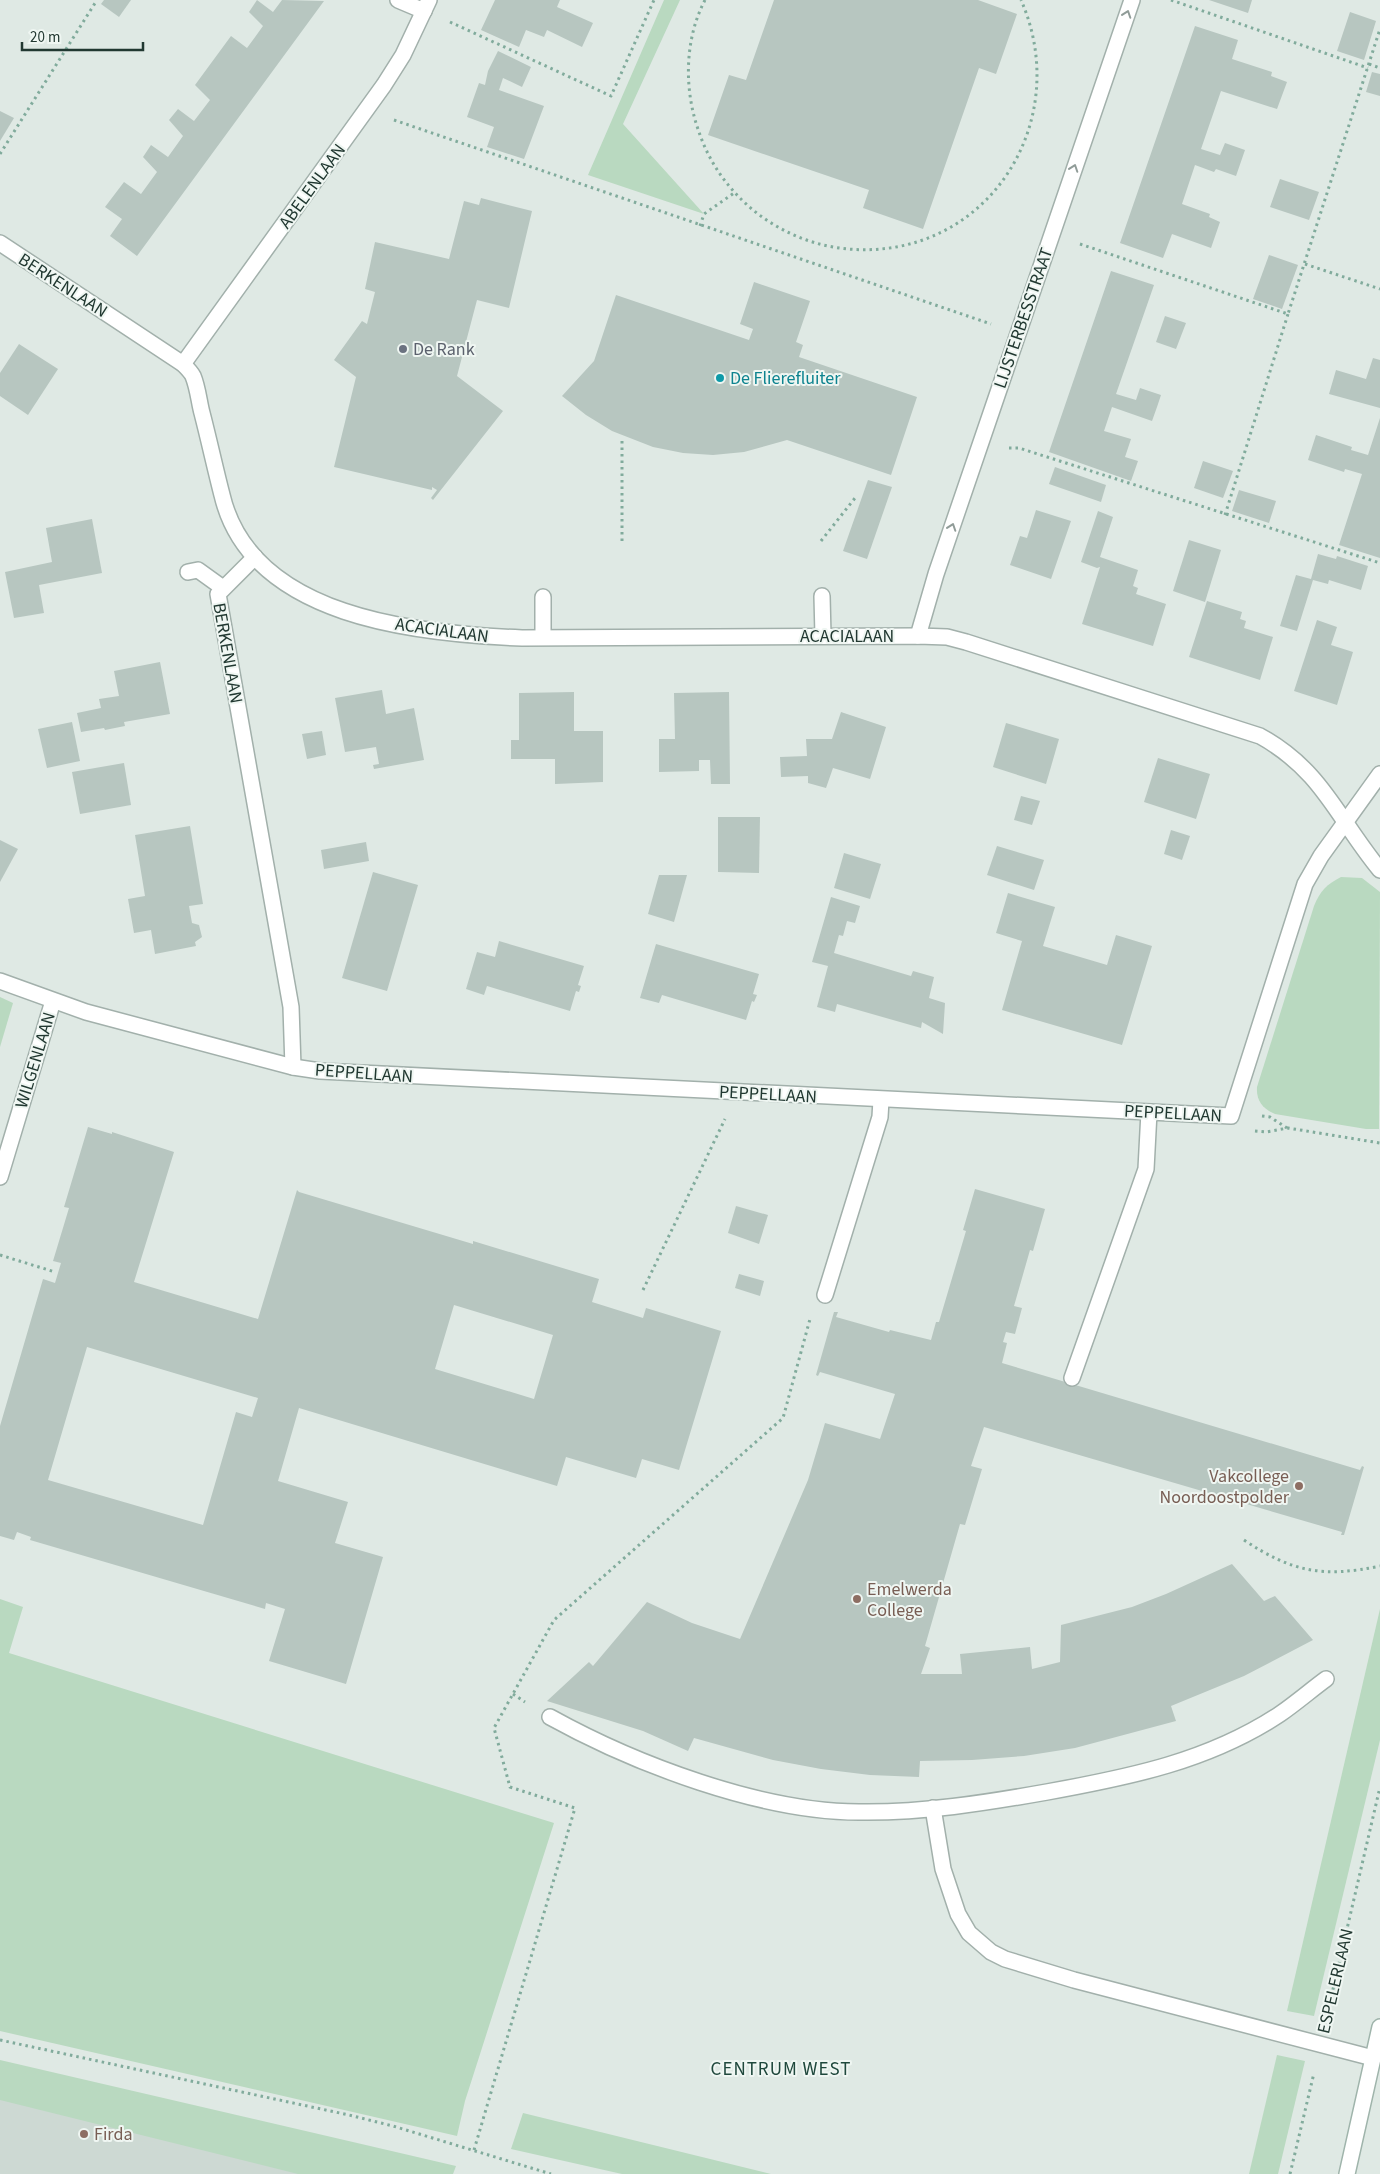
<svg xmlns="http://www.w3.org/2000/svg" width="1380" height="2174" viewBox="0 0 1380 2174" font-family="'Source Sans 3',sans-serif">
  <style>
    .built { fill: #cdd9d3 }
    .green { fill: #b9d9c0 }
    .building { fill: #b7c6c0; fill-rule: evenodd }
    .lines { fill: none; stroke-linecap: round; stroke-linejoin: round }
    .service-casing { stroke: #a2b0ab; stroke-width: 18 }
    .minor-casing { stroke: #a2b0ab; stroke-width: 18 }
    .secondary-casing { stroke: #9fb4ab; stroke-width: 18 }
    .path { stroke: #81ab9c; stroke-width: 3; stroke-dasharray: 2.5 4; stroke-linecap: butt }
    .service { stroke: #fff; stroke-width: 15 }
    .minor { stroke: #fff; stroke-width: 15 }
    .secondary { stroke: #fff; stroke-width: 15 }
    .oneway { stroke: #909c98 }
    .worship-dot { fill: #6b7280; stroke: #eff6f2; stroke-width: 2 }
    .culture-dot { fill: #0f9aa8; stroke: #eff6f2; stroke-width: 2 }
    .education-dot { fill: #8d6e63; stroke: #eff6f2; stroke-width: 2 }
    .labels { text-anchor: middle; stroke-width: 4; stroke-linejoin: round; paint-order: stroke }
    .street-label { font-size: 18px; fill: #213831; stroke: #eff6f2 }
    .worship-label { font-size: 18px; fill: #5b616d; stroke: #eff6f2; text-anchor: start }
    .culture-label { font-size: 18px; fill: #0d838f; stroke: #eff6f2; text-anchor: start }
    .education-label { font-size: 18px; fill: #785e54; stroke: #eff6f2; text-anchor: start }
    .neighbourhood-label { font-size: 19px; letter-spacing: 1px; fill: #1f483c; stroke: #eff6f2 }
  </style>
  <rect width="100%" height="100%" fill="#dfe9e4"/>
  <polygon class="built" points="0,2094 334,2174 0,2174"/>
  <g class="green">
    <polygon points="664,0 680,0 623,124 704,214 588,175"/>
    <path d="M 1341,877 L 1362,878 L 1380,892 L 1379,1129 L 1366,1129 L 1275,1114 C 1263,1109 1256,1101 1257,1087 L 1314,906 C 1320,891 1327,884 1341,877 Z"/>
    <polygon points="0,997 13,1003 0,1047"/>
    <polygon points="0,1599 23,1607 9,1653 554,1823 465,2101 457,2136 0,2031"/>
    <polygon points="1380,1609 1380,1740 1314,2016 1287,2011"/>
    <polygon points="1277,2055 1305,2061 1278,2174 1249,2174"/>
    <polygon points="0,2060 456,2166 453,2174 298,2174 0,2100"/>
    <polygon points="523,2113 771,2174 622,2174 511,2149"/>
  </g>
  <g class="building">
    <polygon points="104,0 131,0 119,17 101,4"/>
    <polygon points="257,0 273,12 282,0 324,1 137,256 110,236 122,219 105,207 124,182 141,194 157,172 143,157 151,145 168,157 183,136 169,120 178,109 194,121 210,100 195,85 231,36 247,48 263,26 249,12"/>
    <polygon points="495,0 560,0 557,7 593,23 582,47 547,30 544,37 526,30 519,47 481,30"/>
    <polygon points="774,0 978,0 1017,14 996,74 979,68 923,229 863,208 869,190 708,135 729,75 746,80"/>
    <polygon points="1209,0 1252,0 1248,13"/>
    <polygon points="1350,12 1376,21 1364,60 1337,51"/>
    <polygon points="1195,26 1238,40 1232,59 1272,72 1271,76 1287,82 1277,109 1221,91 1201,149 1220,155 1225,143 1245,150 1236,176 1216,169 1214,172 1195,165 1182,204 1210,214 1209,217 1220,222 1211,248 1172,234 1163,258 1120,243"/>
    <polygon points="498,51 531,67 522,87 503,78 499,90 544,106 524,159 487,147 494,127 467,117 479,83 485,85 488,71"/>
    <polygon points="1372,72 1380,74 1380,96 1366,92"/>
    <polygon points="0,111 14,118 0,141"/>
    <polygon points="1280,179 1319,192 1309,220 1270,207"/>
    <polygon points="481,198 532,211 509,308 477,300 457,376 503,411 433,500 431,498 437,490 432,487 432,490 334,467 356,377 334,360 362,321 367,324 375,292 365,289 375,242 449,259 464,201 479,205"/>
    <polygon points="1269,255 1298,265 1282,309 1253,299"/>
    <polygon points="1111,271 1154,285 1116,394 1136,400 1140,388 1161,395 1157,407 1152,421 1112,407 1104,431 1131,439 1125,457 1138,461 1131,481 1049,452"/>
    <polygon points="754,282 810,301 796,342 803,345 799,357 917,397 891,475 787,440 744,452 713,455 683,453 653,447 612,431 586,415 562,396 594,361 616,295 749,340 753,329 740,324"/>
    <polygon points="1165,316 1186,323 1176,349 1156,342"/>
    <polygon points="19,344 58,369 28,415 0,396 0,373"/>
    <polygon points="1373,358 1380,360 1380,408 1329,394 1336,370 1366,379"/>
    <polygon points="1380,418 1380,558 1339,545 1362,474 1345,469 1344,472 1308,460 1316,435 1352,447 1351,450 1368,455"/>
    <polygon points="1203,461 1233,471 1223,498 1194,488"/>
    <polygon points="1055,467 1106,485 1101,502 1049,484"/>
    <polygon points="868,480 892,487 867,559 843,551"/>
    <polygon points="1239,490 1276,501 1269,523 1232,511"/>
    <polygon points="1036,510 1071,521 1051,579 1010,565 1020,536 1027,538"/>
    <polygon points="1098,511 1113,517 1100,557 1138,570 1133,586 1138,588 1136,594 1166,604 1153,646 1082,624 1100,567 1097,568 1081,562"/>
    <polygon points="92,519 102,573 39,585 44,613 14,618 5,572 52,562 46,528"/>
    <polygon points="1189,540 1221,550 1205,602 1173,591"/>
    <polygon points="1318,554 1336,559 1337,556 1368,566 1361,590 1329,580 1328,584 1313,580 1297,631 1280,626 1296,575 1311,579"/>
    <polygon points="1207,601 1242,612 1240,619 1246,621 1244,628 1273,637 1260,680 1189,657"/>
    <polygon points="1317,620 1337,627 1331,645 1353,652 1337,705 1294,691"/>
    <polygon points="160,662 170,714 124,722 125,726 105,730 104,728 81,732 77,713 101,708 99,699 119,696 114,671"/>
    <polygon points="382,690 386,714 414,708 424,760 374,769 373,765 379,764 376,747 345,752 335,698"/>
    <polygon points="574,692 574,731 603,731 603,782 555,784 555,759 511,759 511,740 519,740 519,693"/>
    <polygon points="729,692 730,784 711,784 710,760 699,760 699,771 659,772 659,739 675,739 674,693"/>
    <polygon points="841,712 886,727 870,779 833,768 826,788 808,783 808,776 781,777 780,757 807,756 806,739 832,739"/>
    <polygon points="72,722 80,761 47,768 38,729"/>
    <polygon points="1006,723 1059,739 1046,784 993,767"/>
    <polygon points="322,731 326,755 307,759 302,734"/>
    <polygon points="1158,758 1210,774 1196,819 1144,802"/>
    <polygon points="124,763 131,805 80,814 72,772"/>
    <polygon points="1021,796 1040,801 1032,825 1014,820"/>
    <polygon points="718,817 760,817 759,873 718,872"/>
    <polygon points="190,826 203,904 189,906 192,923 199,925 202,937 195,942 196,946 155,954 151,930 134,933 128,899 145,896 135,835"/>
    <polygon points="1171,830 1190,836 1182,860 1164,854"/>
    <polygon points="0,840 18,849 0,882"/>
    <polygon points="366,842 369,861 324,869 321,850"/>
    <polygon points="997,846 1044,860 1034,890 987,875"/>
    <polygon points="844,853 881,864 870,899 834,888"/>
    <polygon points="373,872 418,885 387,991 342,978"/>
    <polygon points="659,875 687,875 674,922 648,914"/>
    <polygon points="1008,893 1055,907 1043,946 1107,965 1116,935 1152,946 1122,1045 1002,1010 1022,941 996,933"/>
    <polygon points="831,897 860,906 855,923 847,921 843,936 839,935 834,953 911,976 913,971 934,977 929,998 945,1003 943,1034 922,1022 921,1028 837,1004 835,1012 817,1007 828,966 812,962"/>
    <polygon points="499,941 584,966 578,985 581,986 579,992 576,991 570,1011 487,986 484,995 466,989 477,952 495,957"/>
    <polygon points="656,944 759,974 753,994 757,995 754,1002 752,1001 746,1020 662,995 659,1003 640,998"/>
    <path d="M 88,1127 L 112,1134 L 112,1132 L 174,1152 L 134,1282 L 258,1319 L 297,1190 L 299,1192 L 473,1244 L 473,1241 L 599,1279 L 592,1302 L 643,1318 L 646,1308 L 721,1331 L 679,1470 L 642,1459 L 636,1478 L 566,1457 L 557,1486 L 299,1408 L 278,1481 L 348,1502 L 335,1543 L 383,1557 L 346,1684 L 269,1661 L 285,1609 L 266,1603 L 265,1609 L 30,1540 L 31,1537 L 17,1532 L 14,1540 L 0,1536 L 0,1426 L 43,1279 L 55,1283 L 61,1263 L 53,1261 L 69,1208 L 64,1207 ZM 454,1305 L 553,1335 L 534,1399 L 435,1369 ZM 87,1347 L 258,1398 L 252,1417 L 236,1412 L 203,1525 L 48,1480 Z"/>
    <polygon points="975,1189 1045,1209 1033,1251 1030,1250 1014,1306 1022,1308 1015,1334 1006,1332 1003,1342 1007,1343 1002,1363 1360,1470 1362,1466 1364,1467 1344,1535 1341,1535 1342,1532 984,1427 971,1466 982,1469 965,1525 960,1524 925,1646 930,1648 921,1674 962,1674 960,1654 1030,1647 1032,1669 1060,1662 1061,1625 1132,1607 1166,1594 1232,1564 1264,1601 1275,1596 1313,1640 1244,1676 1171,1706 1176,1721 1075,1748 1024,1756 972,1760 920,1761 919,1777 870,1775 821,1769 773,1760 694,1738 688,1751 643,1731 547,1701 589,1662 593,1666 647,1602 692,1623 740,1639 808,1480 825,1423 880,1439 895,1394 820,1372 818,1376 816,1375 834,1312 838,1312 836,1317 889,1332 890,1330 931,1340 936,1322 939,1322 966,1231 963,1230"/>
    <polygon points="736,1206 768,1215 759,1244 728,1233"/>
    <polygon points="739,1274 764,1281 760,1296 735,1288"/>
  </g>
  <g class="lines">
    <defs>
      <g id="service">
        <polyline points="398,0 424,11"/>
        <polyline points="188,572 198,570 223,588"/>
        <polyline points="822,596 823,636"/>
        <polyline points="543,597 543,637"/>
        <polyline points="825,1295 880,1117 881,1100"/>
        <polyline points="1072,1378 1146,1169 1149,1112"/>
        <path d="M 550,1717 C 635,1764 761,1812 859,1812 C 922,1813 985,1803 1047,1792 C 1130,1777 1209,1761 1280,1714 C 1296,1703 1311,1690 1326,1679"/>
        <polyline points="933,1808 943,1869 958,1914 969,1933 991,1952 1005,1959 1074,1980 1373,2058"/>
      </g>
      <g id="minor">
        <path d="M 0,243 L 183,364 C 187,368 191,372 193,376 C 198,388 199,402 202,413 C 209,440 215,468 222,495 C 251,618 418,634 522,638 L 918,636 L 947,637 L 966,642 L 1260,736 C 1323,771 1337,818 1380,870"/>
        <polyline points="183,364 384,85 403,55 429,0"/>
        <polyline points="255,557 218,594 291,1007 293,1067"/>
        <polyline points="918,636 936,574 1132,0"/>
        <polyline points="0,981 86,1012 293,1067 320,1071 1231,1116 1305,884 1321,856 1380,774"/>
        <polyline points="0,1177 53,1001"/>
      </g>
      <polyline id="secondary" points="1347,2174 1380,2027"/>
    </defs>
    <use href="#service" class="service-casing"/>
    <use href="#minor" class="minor-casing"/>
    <use href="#secondary" class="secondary-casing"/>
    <g class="path">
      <path d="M 705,0 C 684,40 684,91 699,132 C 710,165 731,193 758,214 C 785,234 815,246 848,249 C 986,261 1075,123 1021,0"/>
      <polyline points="1171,0 1368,68"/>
      <polyline points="450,22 611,96 654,0"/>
      <polyline points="1369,64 1380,68"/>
      <polyline points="394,120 991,324"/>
      <polyline points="0,154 97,0"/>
      <polyline points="700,226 704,214 734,193"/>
      <polyline points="1080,244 1288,314 1380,29"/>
      <polyline points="1305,264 1380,289"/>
      <polyline points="1009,448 1019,448 1380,563"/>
      <polyline points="1225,515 1288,314"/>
      <polyline points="622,541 622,441"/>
      <polyline points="821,541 855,498"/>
      <polyline points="1262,1116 1270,1117 1287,1128"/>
      <polyline points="1255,1131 1266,1132 1288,1128 1380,1143"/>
      <polyline points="0,1255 55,1272"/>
      <polyline points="643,1290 725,1119"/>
      <path d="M 1244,1540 C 1292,1572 1323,1578 1380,1566"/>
      <polyline points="513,1694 525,1702"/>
      <polyline points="1327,2015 1380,1787"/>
      <polyline points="0,2040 349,2115 393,2126 551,2174"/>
      <polyline points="474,2150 575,1808 510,1787 494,1728 554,1620 783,1418 810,1319"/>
      <polyline points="1290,2174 1314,2073"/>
    </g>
    <use href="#service" class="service"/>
    <use href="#minor" class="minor"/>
    <use href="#secondary" class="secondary"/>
  </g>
  <defs><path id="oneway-chevron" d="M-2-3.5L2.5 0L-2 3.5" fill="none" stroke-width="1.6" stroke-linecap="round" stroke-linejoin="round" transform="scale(1.25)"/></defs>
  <g class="oneway">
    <use href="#oneway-chevron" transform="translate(1127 14) rotate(-71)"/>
    <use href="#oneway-chevron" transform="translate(1074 168) rotate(-71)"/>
    <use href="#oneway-chevron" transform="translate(952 527) rotate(-71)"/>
  </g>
  <circle class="worship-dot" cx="403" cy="349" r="5"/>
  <circle class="culture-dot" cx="720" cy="378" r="5"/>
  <g class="education-dot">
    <circle cx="1299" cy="1486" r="5"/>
    <circle cx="857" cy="1599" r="5"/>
    <circle cx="84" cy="2134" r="5"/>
  </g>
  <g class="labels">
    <g class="street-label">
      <text transform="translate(312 186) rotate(-54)" y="6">ABELENLAAN</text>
      <text transform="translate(63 285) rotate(33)" y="6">BERKENLAAN</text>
      <text transform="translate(1023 318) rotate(-71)" y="6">LIJSTERBESSTRAAT</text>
      <text transform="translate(442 630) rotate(8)" y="6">ACACIALAAN</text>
      <text x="847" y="642">ACACIALAAN</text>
      <text transform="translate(228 653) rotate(80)" y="6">BERKENLAAN</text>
      <text transform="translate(35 1060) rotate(-73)" y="6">WILGENLAAN</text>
      <text transform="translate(364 1073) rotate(4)" y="6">PEPPELLAAN</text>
      <text transform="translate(768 1094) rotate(3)" y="6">PEPPELLAAN</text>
      <text transform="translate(1173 1113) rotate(3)" y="6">PEPPELLAAN</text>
      <text transform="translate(1335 1981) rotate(-77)" y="6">ESPELERLAAN</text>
    </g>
    <g class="worship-label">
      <text x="413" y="355">De Rank</text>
    </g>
    <g class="culture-label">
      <text x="730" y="384">De Flierefluiter</text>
    </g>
    <g class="education-label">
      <text x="1289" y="1482" text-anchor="end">Vakcollege<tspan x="1289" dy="21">Noordoostpolder</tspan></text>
      <text x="867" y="1595">Emelwerda<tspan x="867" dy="21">College</tspan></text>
      <text x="94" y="2140">Firda</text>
    </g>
    <g class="neighbourhood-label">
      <text x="781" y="2075">CENTRUM WEST</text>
    </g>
  </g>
  <path d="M22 42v8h121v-8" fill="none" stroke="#213831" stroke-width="2.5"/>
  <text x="30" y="42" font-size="15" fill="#213831" stroke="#eff6f2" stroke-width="4" paint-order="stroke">20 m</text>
</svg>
